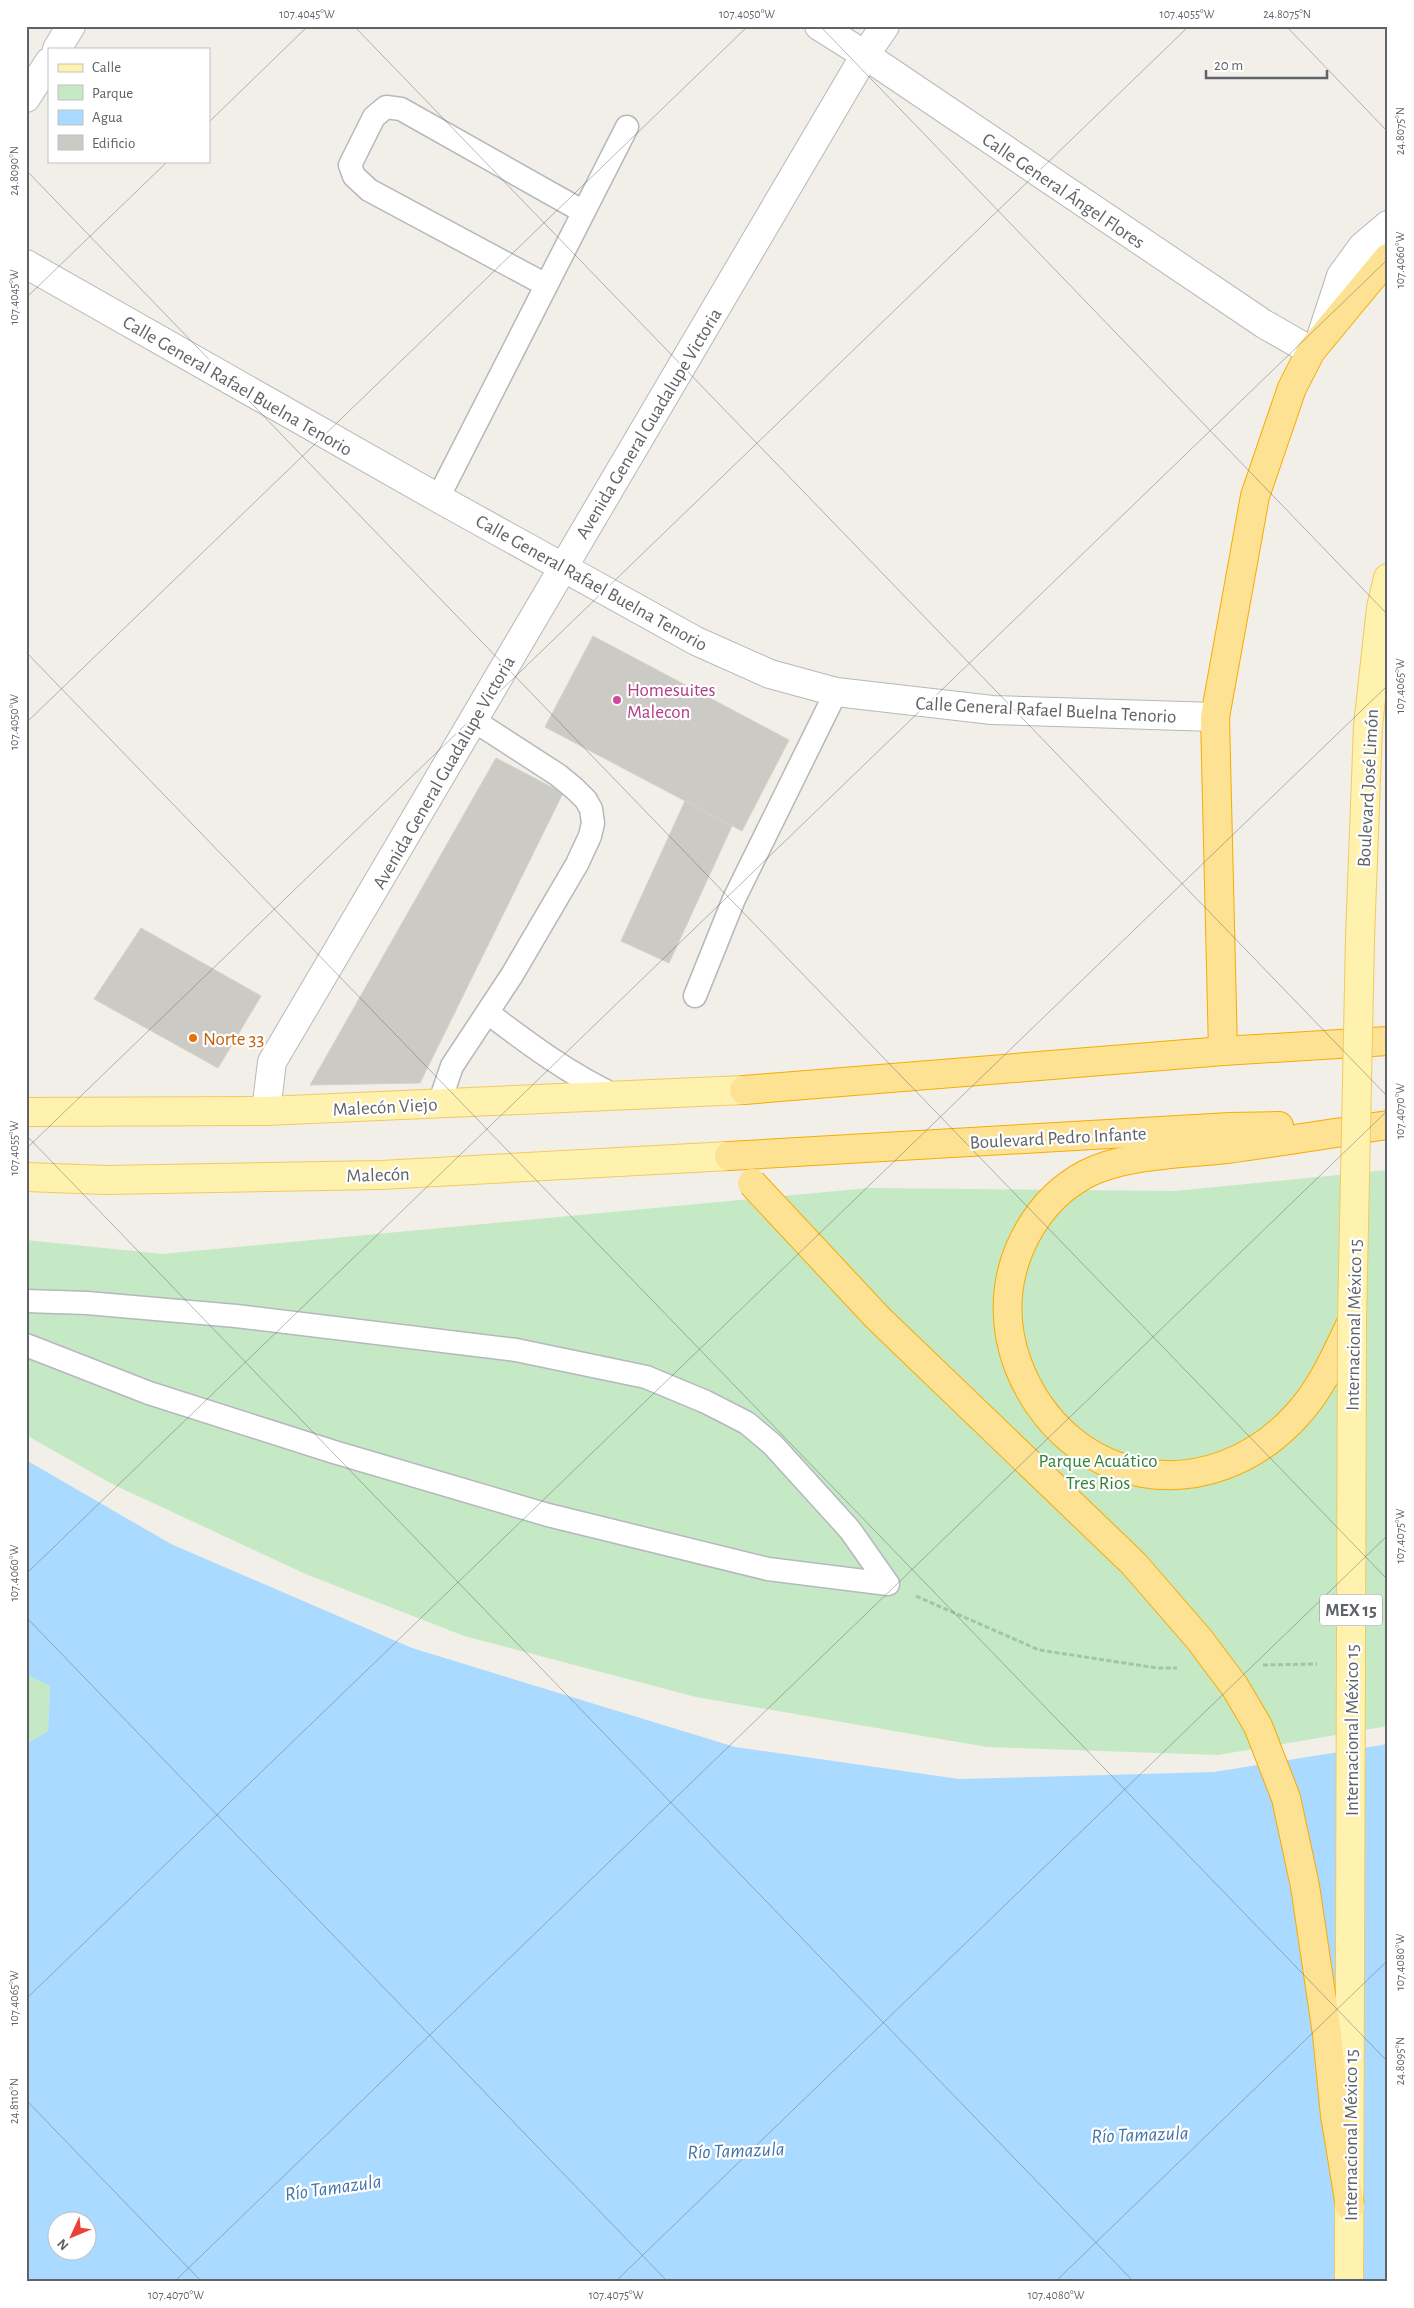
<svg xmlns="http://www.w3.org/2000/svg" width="1414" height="2308" viewBox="0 0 1414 2308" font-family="'Alegreya Sans',sans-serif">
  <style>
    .green { fill: #c5e8c5 }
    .water { fill: #aadaff; fill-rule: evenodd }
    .building { fill: #cccac5; stroke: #d6d1c6 }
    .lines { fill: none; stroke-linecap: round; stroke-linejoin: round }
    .lane-casing { stroke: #b5b8bc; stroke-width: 25 }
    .street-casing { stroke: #b5b8bc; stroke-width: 30 }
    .secondary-casing { stroke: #b6babf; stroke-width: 30 }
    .primary-casing { stroke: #f2c960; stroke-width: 30 }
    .highway-casing { stroke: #f9ab00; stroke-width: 30 }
    .path { stroke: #9cc7a9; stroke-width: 3; stroke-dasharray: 5 2.5; stroke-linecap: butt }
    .lane { stroke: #fff; stroke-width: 22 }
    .street { stroke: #fff; stroke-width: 28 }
    .secondary { stroke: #fff; stroke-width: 28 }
    .primary { stroke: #fff2af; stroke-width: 28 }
    .highway { stroke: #fde293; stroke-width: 28 }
    .primary-bridge-casing { stroke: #f2c960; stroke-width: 30; stroke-linecap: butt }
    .highway-bridge-casing { stroke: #f9ab00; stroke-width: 30; stroke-linecap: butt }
    .primary-bridge { stroke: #fff2af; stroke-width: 28 }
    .highway-bridge { stroke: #fde293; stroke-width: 28 }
    .ticks { fill: none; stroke: #5f6368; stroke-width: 1; stroke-opacity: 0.45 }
    .hotel-dot { fill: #d1479c; stroke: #fff; stroke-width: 2 }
    .food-dot { fill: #e8710a; stroke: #fff; stroke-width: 2 }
    .labels { text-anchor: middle; stroke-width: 4.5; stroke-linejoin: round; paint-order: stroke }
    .shield { fill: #fff; stroke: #8f9295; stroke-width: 1 }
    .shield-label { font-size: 18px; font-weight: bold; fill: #5f6368 }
    .street-label { font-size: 19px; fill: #5f6368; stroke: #fff }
    .hotel-label { font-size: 19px; fill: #b23c85; stroke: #fff; text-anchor: start }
    .food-label { font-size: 19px; fill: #c56008; stroke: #fff; text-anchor: start }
    .park-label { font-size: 19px; fill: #348238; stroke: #fff }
    .water-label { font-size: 20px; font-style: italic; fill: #4174aa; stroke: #fff }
    .neatline { fill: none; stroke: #5f6368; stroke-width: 2 }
    .ticks-label { font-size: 12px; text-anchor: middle; fill: #5f6368 }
  </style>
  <rect width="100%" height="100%" fill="#f1efe8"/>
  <g class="green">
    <polygon points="1388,1170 1388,1726 1218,1755 987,1747 696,1697 464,1636 308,1575 114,1485 26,1435 26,1240 162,1254 869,1188 1175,1191"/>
    <polygon points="26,1674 50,1685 48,1731 26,1744"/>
  </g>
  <path class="water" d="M 26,1460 L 171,1544 L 412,1648 L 735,1747 L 959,1779 L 1214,1772 L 1388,1744 L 1388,2282 L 26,2282 L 26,1744 L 48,1731 L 50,1686 L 26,1674 ZM 58,2220 L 88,2220 L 88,2250 L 58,2250 Z"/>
  <g class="building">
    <polygon points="593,636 789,740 742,831 545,727"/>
    <polygon points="496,758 563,793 420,1083 310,1085"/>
    <polygon points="685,801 732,826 669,963 621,941"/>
    <polygon points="141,928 261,996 218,1068 94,999"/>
  </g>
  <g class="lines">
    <defs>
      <g id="lane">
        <polyline points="546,285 369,190 354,176 350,165 374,117 386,107 401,109 582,211"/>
        <polyline points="438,498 627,127"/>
        <polyline points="695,996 734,899 836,692"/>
        <path d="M 488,1013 C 529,1044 569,1074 616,1096"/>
        <polyline points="439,1104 452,1066 512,975 577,864 590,836 593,823 591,809 586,800 575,789 558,775 473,720"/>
        <polyline points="26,1301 87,1303 236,1316 516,1350 646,1377 706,1402 747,1423 773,1445 850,1530 888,1584 768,1569 548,1515 334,1452 149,1393 26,1345"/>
      </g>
      <g id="street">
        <polyline points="819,26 865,55 1264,324 1311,351"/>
        <polyline points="26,264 438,498 696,641 770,674 836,692 992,710 1215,717"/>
        <polyline points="1321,337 1341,276 1362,247 1388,225"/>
        <polyline points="266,1111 272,1062 865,55 885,26"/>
      </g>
      <g id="secondary">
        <polyline points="57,49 71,26"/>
        <polyline points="26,98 49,62"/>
      </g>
      <g id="primary">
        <polyline points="1360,938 1368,726 1381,608 1388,578"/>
        <polyline points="26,1112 266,1111 744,1090"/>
        <polyline points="26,1177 106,1180 381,1175 729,1156"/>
      </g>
      <g id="highway">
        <polyline points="1223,1051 1215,717 1255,496 1292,388 1311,351 1388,258"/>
        <polyline points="744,1090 1223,1051 1388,1041"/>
        <polyline points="729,1156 1230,1127 1279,1126"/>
        <path d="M 1352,1321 C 1336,1354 1322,1388 1297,1415 C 1209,1512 1066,1489 1018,1365 C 1004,1327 1004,1287 1019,1250 C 1033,1217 1054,1191 1086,1174 C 1125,1154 1183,1154 1227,1149 C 1280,1142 1334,1133 1388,1125"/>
      </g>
    </defs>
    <use href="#lane" class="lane-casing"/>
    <use href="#street" class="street-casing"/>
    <use href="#secondary" class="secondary-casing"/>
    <use href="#primary" class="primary-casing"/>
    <use href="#highway" class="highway-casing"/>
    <g class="path">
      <polyline points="916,1596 1039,1650 1157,1668 1177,1668"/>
      <polyline points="1263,1665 1317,1664"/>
    </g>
    <use href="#lane" class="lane"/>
    <use href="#street" class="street"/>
    <use href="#secondary" class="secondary"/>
    <use href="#primary" class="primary"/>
    <use href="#highway" class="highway"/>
    <defs>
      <polyline id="primary-bridge" points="1349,2282 1352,1321 1360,938"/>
      <polyline id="highway-bridge" points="752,1183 878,1318 1134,1564 1199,1639 1235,1687 1258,1726 1286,1798 1305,1886 1327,2034 1335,2115 1350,2206"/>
    </defs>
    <use href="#primary-bridge" class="primary-bridge-casing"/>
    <use href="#highway-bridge" class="highway-bridge-casing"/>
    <use href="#primary-bridge" class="primary-bridge"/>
    <use href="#highway-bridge" class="highway-bridge"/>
  </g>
  <path class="ticks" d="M 354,26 L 1388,1097M 820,26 L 1388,615M 1286,26 L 1388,132M 209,122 L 308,26M 26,170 L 1388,1580M 26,298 L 168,161M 26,652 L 1388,2062M 26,723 L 748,26M 26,1135 L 1134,2282M 26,1149 L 1189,26M 26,1574 L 1388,259M 26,1617 L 668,2282M 26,1999 L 1388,685M 26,2100 L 202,2282M 174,2282 L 1388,1110M 615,2282 L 1388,1535M 1055,2282 L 1388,1960"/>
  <circle class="hotel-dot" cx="617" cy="700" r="5"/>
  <circle class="food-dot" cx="193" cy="1038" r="5"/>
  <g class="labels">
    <rect class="shield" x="1320" y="1594.5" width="62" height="31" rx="4"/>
    <g class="shield-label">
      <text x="1351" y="1616">MEX 15</text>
    </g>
    <g class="street-label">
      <text transform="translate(1064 190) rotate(34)" y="7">Calle General Ángel Flores</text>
      <text transform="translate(238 385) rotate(30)" y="7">Calle General Rafael Buelna Tenorio</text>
      <text transform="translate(648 423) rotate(-59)" y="7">Avenida General Guadalupe Victoria</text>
      <text transform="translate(592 582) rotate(29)" y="7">Calle General Rafael Buelna Tenorio</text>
      <text transform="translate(1046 709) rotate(3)" y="7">Calle General Rafael Buelna Tenorio</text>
      <text transform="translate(443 772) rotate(-60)" y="7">Avenida General Guadalupe Victoria</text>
      <text transform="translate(1367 788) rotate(-87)" y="7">Boulevard José Limón</text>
      <text transform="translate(385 1106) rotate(-3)" y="7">Malecón Viejo</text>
      <text transform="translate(1058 1137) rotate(-3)" y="7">Boulevard Pedro Infante</text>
      <text transform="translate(378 1174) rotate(-2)" y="7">Malecón</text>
      <text transform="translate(1353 1325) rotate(-89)" y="7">Internacional México 15</text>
      <text transform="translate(1351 1730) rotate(-90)" y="7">Internacional México 15</text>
      <text transform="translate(1350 2135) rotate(-90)" y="7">Internacional México 15</text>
    </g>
    <g class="hotel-label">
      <text x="627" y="696">Homesuites<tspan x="627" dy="22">Malecon</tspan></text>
    </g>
    <g class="food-label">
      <text x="203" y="1045">Norte 33</text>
    </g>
    <g class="park-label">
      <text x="1098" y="1467">Parque Acuático<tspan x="1098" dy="22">Tres Rios</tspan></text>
    </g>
    <g class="water-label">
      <text transform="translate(1140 2134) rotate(-2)" y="7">Río Tamazula</text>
      <text transform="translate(736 2150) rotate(-2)" y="7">Río Tamazula</text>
      <text transform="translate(333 2187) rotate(-8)" y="7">Río Tamazula</text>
    </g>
  </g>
  <rect width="1414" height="2308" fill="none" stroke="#ffffff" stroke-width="55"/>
  <rect x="48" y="48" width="162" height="115" fill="#ffffff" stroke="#bfc1c3"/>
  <rect x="58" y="64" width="25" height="8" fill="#fff2af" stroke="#bfc1c3"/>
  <text x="92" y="72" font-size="15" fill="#5f6368">Calle</text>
  <rect x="58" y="85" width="25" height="15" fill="#c5e8c5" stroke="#bfc1c3"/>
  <text x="92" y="98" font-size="15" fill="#5f6368">Parque</text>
  <rect x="58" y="110" width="25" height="15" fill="#aadaff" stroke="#bfc1c3"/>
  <text x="92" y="122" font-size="15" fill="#5f6368">Agua</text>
  <rect x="58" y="135" width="25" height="15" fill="#cccac5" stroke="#bfc1c3"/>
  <text x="92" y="148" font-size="15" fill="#5f6368">Edificio</text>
  <g transform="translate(72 2236) rotate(226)"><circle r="24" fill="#ffffff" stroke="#bfc1c3"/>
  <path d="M0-4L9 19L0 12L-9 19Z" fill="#ea4335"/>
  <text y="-8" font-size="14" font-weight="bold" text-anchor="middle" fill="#5f6368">N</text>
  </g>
  <path d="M1206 70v8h121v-8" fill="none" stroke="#5f6368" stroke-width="2.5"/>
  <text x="1214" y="70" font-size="15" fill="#5f6368" stroke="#ffffff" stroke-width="4" paint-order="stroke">20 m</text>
  <rect x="28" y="28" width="1358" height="2252" class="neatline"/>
  <g class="ticks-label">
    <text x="307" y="18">107.4045°W</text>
    <text x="747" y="18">107.4050°W</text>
    <text x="1187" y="18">107.4055°W</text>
    <text x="1287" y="18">24.8075°N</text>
    <text transform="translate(1400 131) rotate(-90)" y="4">24.8075°N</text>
    <text transform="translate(14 171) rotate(-90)" y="4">24.8090°N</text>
    <text transform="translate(1400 260) rotate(-90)" y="4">107.4060°W</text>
    <text transform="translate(14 297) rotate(-90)" y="4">107.4045°W</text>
    <text transform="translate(1400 686) rotate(-90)" y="4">107.4065°W</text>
    <text transform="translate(14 722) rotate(-90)" y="4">107.4050°W</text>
    <text transform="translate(1400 1111) rotate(-90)" y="4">107.4070°W</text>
    <text transform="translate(14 1148) rotate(-90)" y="4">107.4055°W</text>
    <text transform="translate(1400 1536) rotate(-90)" y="4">107.4075°W</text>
    <text transform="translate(14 1573) rotate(-90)" y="4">107.4060°W</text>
    <text transform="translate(1400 1962) rotate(-90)" y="4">107.4080°W</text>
    <text transform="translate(14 1998) rotate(-90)" y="4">107.4065°W</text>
    <text transform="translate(1400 2061) rotate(-90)" y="4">24.8095°N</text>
    <text transform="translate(14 2101) rotate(-90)" y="4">24.8110°N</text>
    <text x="176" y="2299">107.4070°W</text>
    <text x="616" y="2299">107.4075°W</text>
    <text x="1056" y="2299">107.4080°W</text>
  </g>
</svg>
